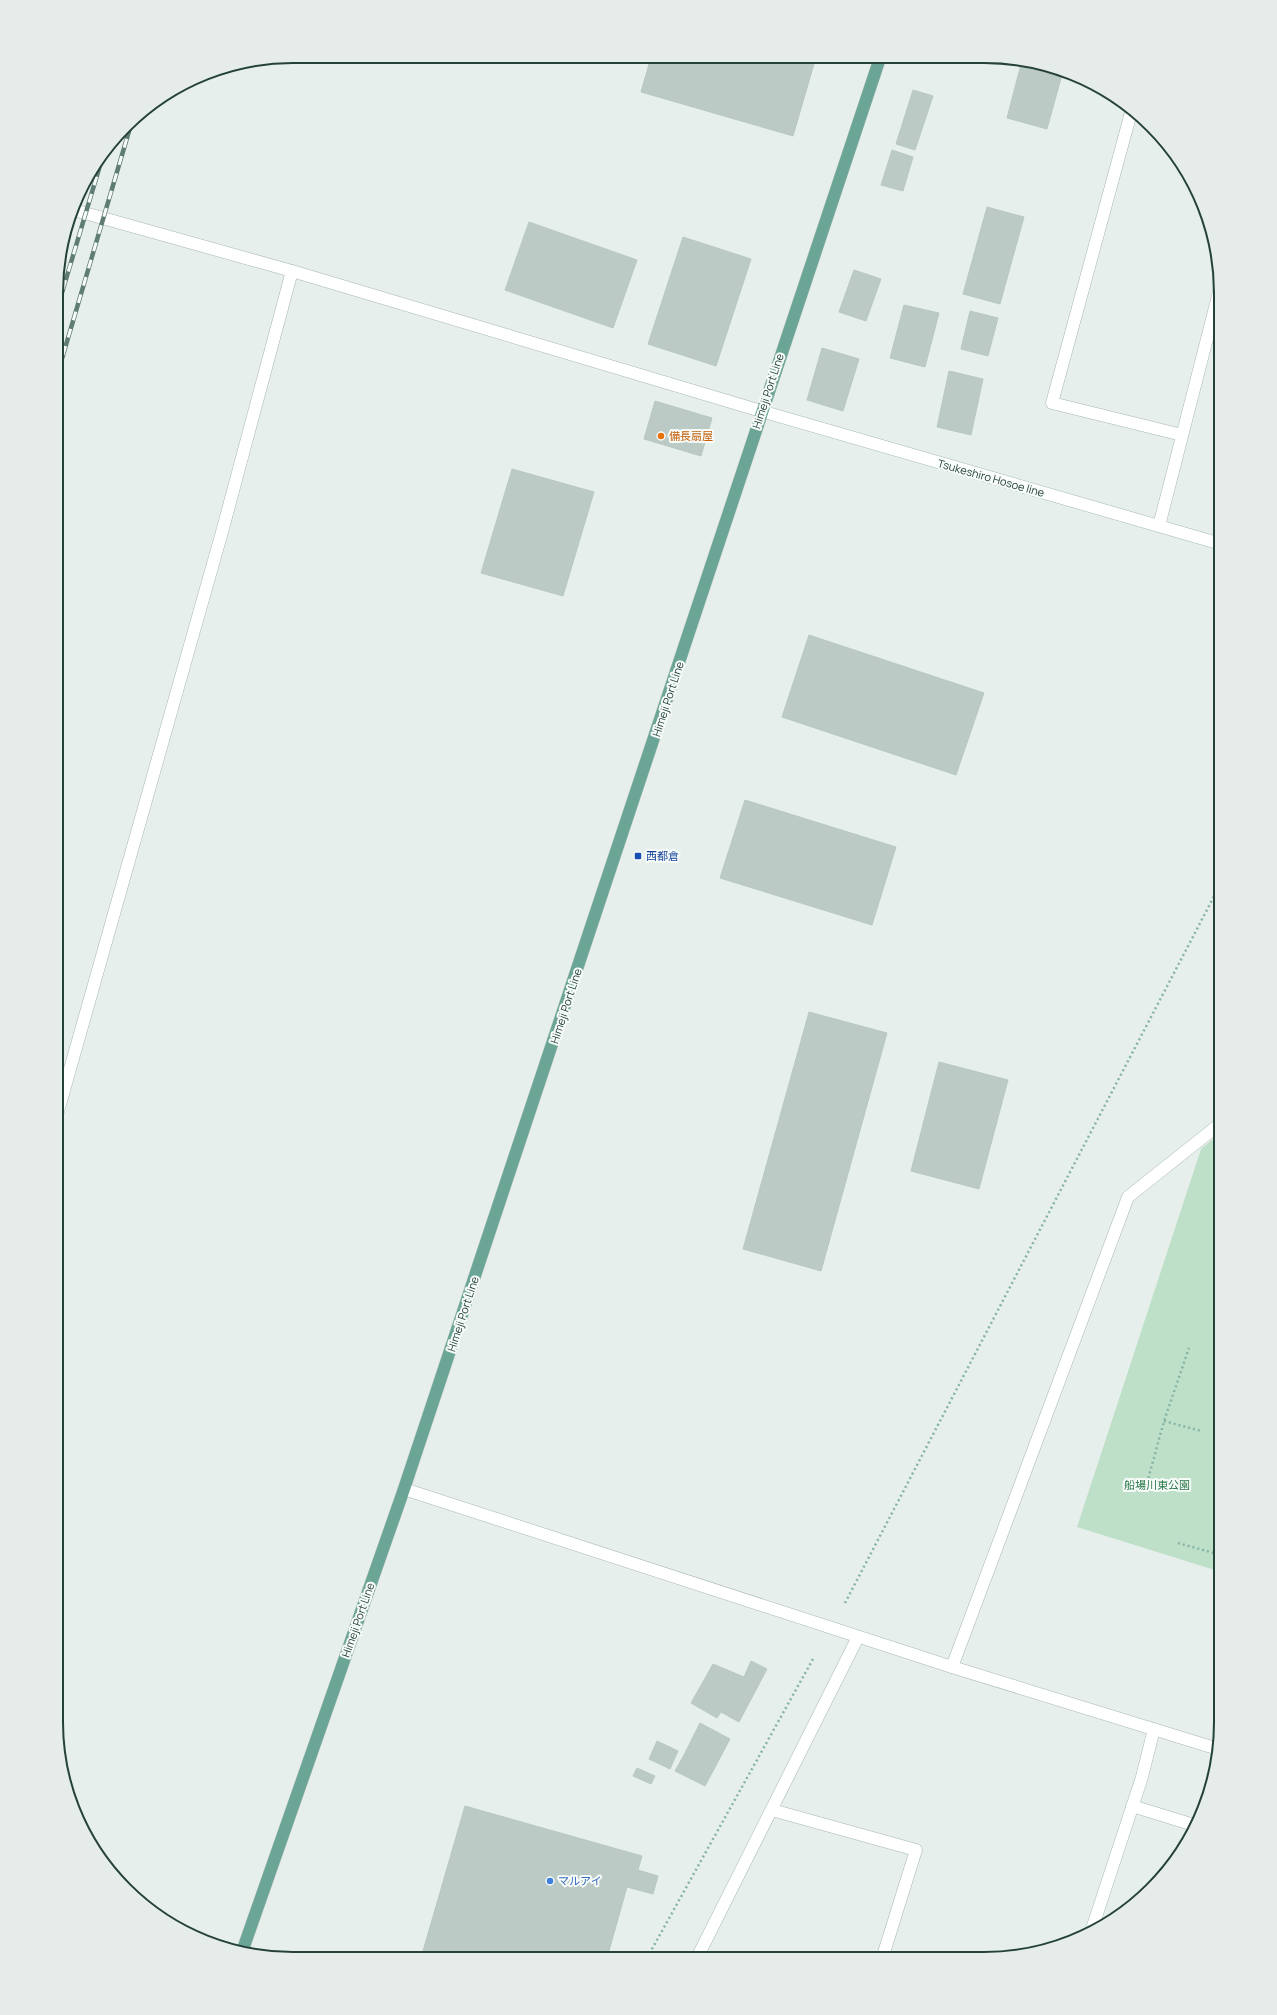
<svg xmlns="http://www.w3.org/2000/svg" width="1277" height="2015" viewBox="0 0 1277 2015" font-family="Manrope,'Noto Sans JP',sans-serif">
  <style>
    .green { fill: #bfe0c8 }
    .building { fill: #bbcac4; stroke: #b8c9c2 }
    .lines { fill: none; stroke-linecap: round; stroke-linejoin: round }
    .minor-casing { stroke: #a8b8b2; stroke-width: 13 }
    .tertiary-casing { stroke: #a8b8b2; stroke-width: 13 }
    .secondary-casing { stroke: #a4bbb3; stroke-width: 13 }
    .primary-casing { stroke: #c2cac8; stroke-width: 13 }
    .path { stroke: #86b3a5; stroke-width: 2.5; stroke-dasharray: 2 3; stroke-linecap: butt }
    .minor { stroke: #fff; stroke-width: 12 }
    .tertiary { stroke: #fff; stroke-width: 12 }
    .secondary { stroke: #fff; stroke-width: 12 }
    .primary { stroke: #6aa596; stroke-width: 12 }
    .rail-casing { stroke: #5f7d75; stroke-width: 4.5 }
    .rail { stroke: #f7fbf9; stroke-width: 3; stroke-dasharray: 9; stroke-linecap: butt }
    .food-dot { fill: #e8710a; stroke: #f7fbf9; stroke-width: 1.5 }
    .transit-dot { fill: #1a4fb4; stroke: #f7fbf9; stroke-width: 1.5 }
    .shop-dot { fill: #3f7fe0; stroke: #f7fbf9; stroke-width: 1.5 }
    .labels { text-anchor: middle; stroke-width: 4; stroke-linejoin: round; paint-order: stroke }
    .street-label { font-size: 11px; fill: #24423a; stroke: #f7fbf9 }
    .food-label { font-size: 11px; fill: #c56008; stroke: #f7fbf9; text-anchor: start }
    .transit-label { font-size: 11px; fill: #164399; stroke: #f7fbf9; text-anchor: start }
    .park-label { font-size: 11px; fill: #2d7a4b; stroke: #f7fbf9 }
    .shop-label { font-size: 11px; fill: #366cbe; stroke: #f7fbf9; text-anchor: start }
    .rim { fill: none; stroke: #24423a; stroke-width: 2 }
  </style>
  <rect width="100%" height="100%" fill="#e6efeb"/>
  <polygon class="green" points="1219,1134 1221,1135 1221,1572 1077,1527 1201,1149"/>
  <g class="building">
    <polygon points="651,57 816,57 793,136 641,92"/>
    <polygon points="1022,60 1063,71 1047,129 1007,118"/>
    <polygon points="913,90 933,96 915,150 896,144"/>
    <polygon points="892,150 913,157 903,191 881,185"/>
    <polygon points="987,207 1024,217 1000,304 963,294"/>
    <polygon points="529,222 637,260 613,328 505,290"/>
    <polygon points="683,237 751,259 716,366 648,344"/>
    <polygon points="854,270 881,279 866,321 839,312"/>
    <polygon points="904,305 939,313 925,367 890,358"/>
    <polygon points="970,311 998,318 988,356 961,349"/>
    <polygon points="822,348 859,359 843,411 807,400"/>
    <polygon points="949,371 983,379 971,435 937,427"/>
    <polygon points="655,401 712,418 701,456 644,439"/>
    <polygon points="512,469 594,492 563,596 481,573"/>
    <polygon points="809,635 984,693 956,775 782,717"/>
    <polygon points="745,800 896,847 872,925 720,878"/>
    <polygon points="809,1012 887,1033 821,1271 743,1249"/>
    <polygon points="939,1062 1008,1080 979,1189 911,1171"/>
    <polygon points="751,1661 767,1669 739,1722 721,1712 717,1718 691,1703 713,1664 744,1677"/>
    <polygon points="700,1723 730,1739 713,1771 684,1755"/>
    <polygon points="657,1741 678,1751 670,1769 649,1759"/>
    <polygon points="684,1755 713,1771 705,1786 675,1771"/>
    <polygon points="637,1768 655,1776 651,1784 633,1776"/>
    <polygon points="465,1806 642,1856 638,1870 658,1876 653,1894 627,1887 607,1958 428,1957 429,1953 423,1951"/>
  </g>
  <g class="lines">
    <defs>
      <g id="minor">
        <polyline points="1132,109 1052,403 1182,435"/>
        <polyline points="74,210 292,271 761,411"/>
        <polyline points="1159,526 1220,288"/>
        <polyline points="57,1115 222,532 292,271"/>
        <polyline points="952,1667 1128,1197 1221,1123"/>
        <polyline points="1132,1806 1194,1825"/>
        <polyline points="772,1810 916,1850 882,1959"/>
        <polyline points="1091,1932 1142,1777 1154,1729"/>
        <polyline points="697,1958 858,1637"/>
      </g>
      <polyline id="tertiary" points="404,1489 952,1667 1218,1749"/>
      <polyline id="secondary" points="761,411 1221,544"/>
      <polyline id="primary" points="242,1952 404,1489 880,58"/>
    </defs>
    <use href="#minor" class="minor-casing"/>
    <use href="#tertiary" class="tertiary-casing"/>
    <use href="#secondary" class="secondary-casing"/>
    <use href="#primary" class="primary-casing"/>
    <g class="path">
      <polyline points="1164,1421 1201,1431"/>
      <polyline points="1147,1483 1164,1421 1189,1348"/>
      <polyline points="1216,1502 1221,1521"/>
      <polyline points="1178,1543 1221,1555"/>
      <polyline points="845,1603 1221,883"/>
      <polyline points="647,1958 813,1659"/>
    </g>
    <use href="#minor" class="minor"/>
    <use href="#tertiary" class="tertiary"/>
    <use href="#secondary" class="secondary"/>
    <use href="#primary" class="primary"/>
    <defs>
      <g id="rail">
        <polyline points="58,306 101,162"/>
        <polyline points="58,372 132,121"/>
      </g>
    </defs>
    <use href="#rail" class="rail-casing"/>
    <use href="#rail" class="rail"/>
  </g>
  <circle class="food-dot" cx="661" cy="436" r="4"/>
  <rect class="transit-dot" x="634" y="852" width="8" height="8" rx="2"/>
  <circle class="shop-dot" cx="550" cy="1881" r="4"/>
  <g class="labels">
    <g class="street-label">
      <text transform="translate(768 391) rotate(-72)" y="4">Himeji Port Line</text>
      <text transform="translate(991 478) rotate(16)" y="4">Tsukeshiro Hosoe line</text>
      <text transform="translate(668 699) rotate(-72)" y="4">Himeji Port Line</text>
      <text transform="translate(566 1006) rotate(-72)" y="4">Himeji Port Line</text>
      <text transform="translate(463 1314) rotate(-72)" y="4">Himeji Port Line</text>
      <text transform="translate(358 1620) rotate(-71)" y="4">Himeji Port Line</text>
    </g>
    <g class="food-label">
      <text x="669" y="440">備長扇屋</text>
    </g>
    <g class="transit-label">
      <text x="646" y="860">西都倉</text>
    </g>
    <g class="park-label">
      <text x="1157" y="1489">船場川東公園</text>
    </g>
    <g class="shop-label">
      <text x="558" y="1885">マルアイ</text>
    </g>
  </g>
  <path d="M0 0H1277V2015H0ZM293 63H984A230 230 0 0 1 1214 293V1722A230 230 0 0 1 984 1952H293A230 230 0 0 1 63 1722V293A230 230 0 0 1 293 63Z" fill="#e6ecea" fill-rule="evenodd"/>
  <path class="rim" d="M293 63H984A230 230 0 0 1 1214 293V1722A230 230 0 0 1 984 1952H293A230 230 0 0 1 63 1722V293A230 230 0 0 1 293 63Z"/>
</svg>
